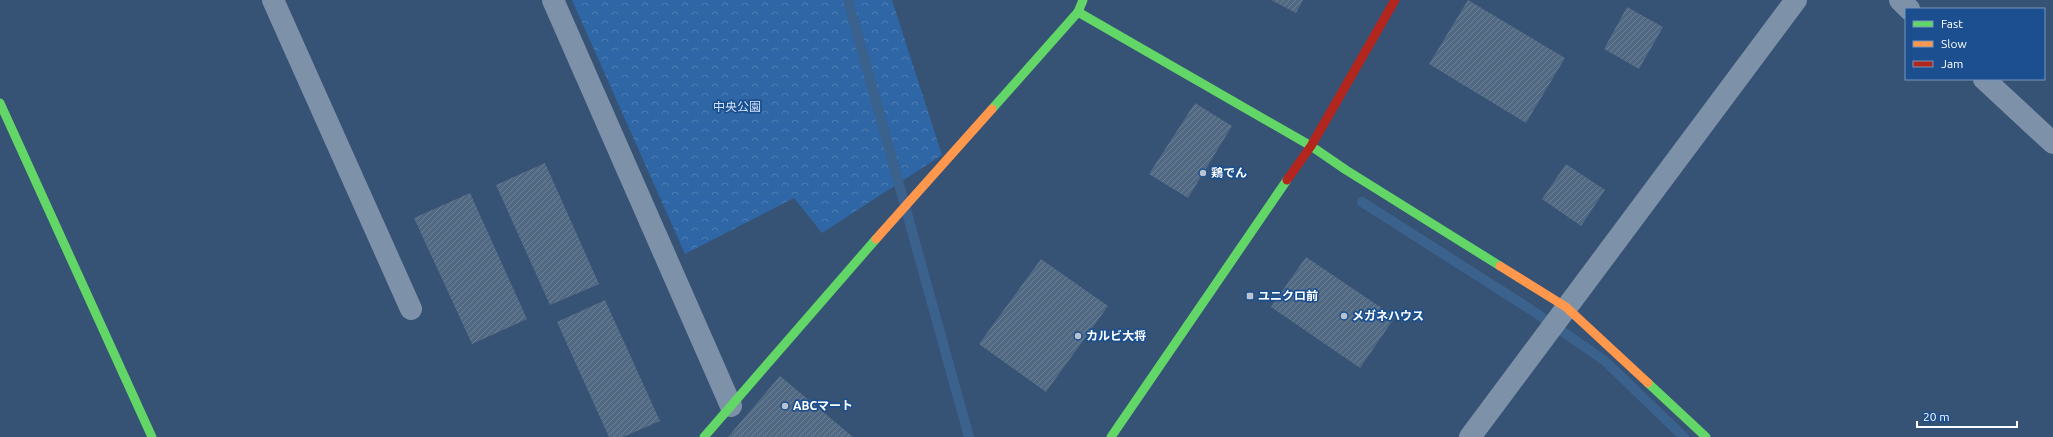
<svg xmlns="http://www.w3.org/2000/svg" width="2053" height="437" viewBox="0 0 2053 437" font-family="Ubuntu,'Noto Sans JP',sans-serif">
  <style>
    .park { fill: url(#park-crowns) }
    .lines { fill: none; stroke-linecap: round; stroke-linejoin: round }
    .stream { stroke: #3b618d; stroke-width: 10 }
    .building { fill: url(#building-hatch) }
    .street { stroke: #7d92a8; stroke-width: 22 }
    .fast { stroke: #63d668; stroke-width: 9 }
    .slow { stroke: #ff974d; stroke-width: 9 }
    .jam { stroke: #b3261e; stroke-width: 9 }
    .poi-dot { fill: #b9c2ce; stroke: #1b4f8f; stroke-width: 1.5 }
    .labels { text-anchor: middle; stroke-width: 3.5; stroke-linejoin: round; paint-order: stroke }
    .park-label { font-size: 12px; fill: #cfe3fa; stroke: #1b4f8f }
    .poi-label { font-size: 12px; font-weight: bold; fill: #fff; stroke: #1b4f8f; text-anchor: start }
  </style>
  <defs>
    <pattern id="park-crowns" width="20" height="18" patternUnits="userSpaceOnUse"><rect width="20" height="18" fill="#2f66a5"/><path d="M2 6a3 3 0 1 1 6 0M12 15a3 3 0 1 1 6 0" fill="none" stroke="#4e7db2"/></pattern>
    <pattern id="building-hatch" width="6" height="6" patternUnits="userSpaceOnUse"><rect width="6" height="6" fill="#526984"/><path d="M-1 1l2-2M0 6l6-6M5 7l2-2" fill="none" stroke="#6c8096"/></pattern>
  </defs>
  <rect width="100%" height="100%" fill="#365274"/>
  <polygon class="park" points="572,0 892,0 942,155 822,233 794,198 685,254"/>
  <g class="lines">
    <g class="stream">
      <polyline points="848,0 969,437"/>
      <polyline points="1362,202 1533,311 1605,361 1684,437"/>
    </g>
  </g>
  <g class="building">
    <polygon points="1271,0 1303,0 1296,13"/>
    <polygon points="1468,0 1565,58 1526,123 1429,64"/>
    <polygon points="1627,7 1663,27 1639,69 1604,49"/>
    <polygon points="1195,103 1232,126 1188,198 1149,174"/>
    <polygon points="545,163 599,284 550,305 496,185"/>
    <polygon points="1566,164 1605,190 1581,226 1542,199"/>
    <polygon points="470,193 527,319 472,344 414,218"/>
    <polygon points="1306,257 1395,317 1360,368 1271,307"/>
    <polygon points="1041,259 1108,306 1046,392 979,344"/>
    <polygon points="605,300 660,421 623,437 609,437 557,322"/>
    <polygon points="780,376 853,437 728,437"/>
  </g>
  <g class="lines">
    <g class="street">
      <polyline points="273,0 411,309"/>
      <polyline points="553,0 731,406"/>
      <polyline points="1900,0 1909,9"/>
      <polyline points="1984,79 2053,143"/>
      <polyline points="1470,437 1796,0"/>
    </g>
    <g class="fast">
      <polyline points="1078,12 1311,146 1346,170 1500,266"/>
      <polyline points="0,103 152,437"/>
      <polyline points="992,109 1078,12 1083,0"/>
      <polyline points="1648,383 1706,437"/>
      <polyline points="704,437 876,239"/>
      <polyline points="1111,437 1287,180"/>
    </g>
    <g class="slow">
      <polyline points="876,239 992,109"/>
      <polyline points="1500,266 1566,307 1648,383"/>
    </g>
    <polyline class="jam" points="1287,180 1311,146 1395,0"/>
  </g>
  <g class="poi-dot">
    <circle cx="1203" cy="173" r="4"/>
    <rect x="1246" y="292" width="8" height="8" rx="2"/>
    <circle cx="1344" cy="316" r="4"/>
    <circle cx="1078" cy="336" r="4"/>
    <circle cx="785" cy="406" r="4"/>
  </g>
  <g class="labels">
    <g class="park-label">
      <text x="737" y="111">中央公園</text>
    </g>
    <g class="poi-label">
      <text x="1211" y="177">鶏でん</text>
      <text x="1258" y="300">ユニクロ前</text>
      <text x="1352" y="320">メガネハウス</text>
      <text x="1086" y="340">カルビ大将</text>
      <text x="793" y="410">ABCマート</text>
    </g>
  </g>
  <rect x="1905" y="8" width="140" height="72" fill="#1b4f8f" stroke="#7695bc"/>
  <rect x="1913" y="21" width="20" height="6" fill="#63d668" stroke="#7695bc"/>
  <text x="1941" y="28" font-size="12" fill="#ffffff">Fast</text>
  <rect x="1913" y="41" width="20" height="6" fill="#ff974d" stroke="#7695bc"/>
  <text x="1941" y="48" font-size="12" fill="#ffffff">Slow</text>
  <rect x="1913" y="61" width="20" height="6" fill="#b3261e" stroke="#7695bc"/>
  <text x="1941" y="68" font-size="12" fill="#ffffff">Jam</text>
  <path d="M1917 421v6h100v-6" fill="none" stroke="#ffffff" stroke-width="2"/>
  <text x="1923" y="421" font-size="12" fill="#ffffff" stroke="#1b4f8f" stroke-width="3" paint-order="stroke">20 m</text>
</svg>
